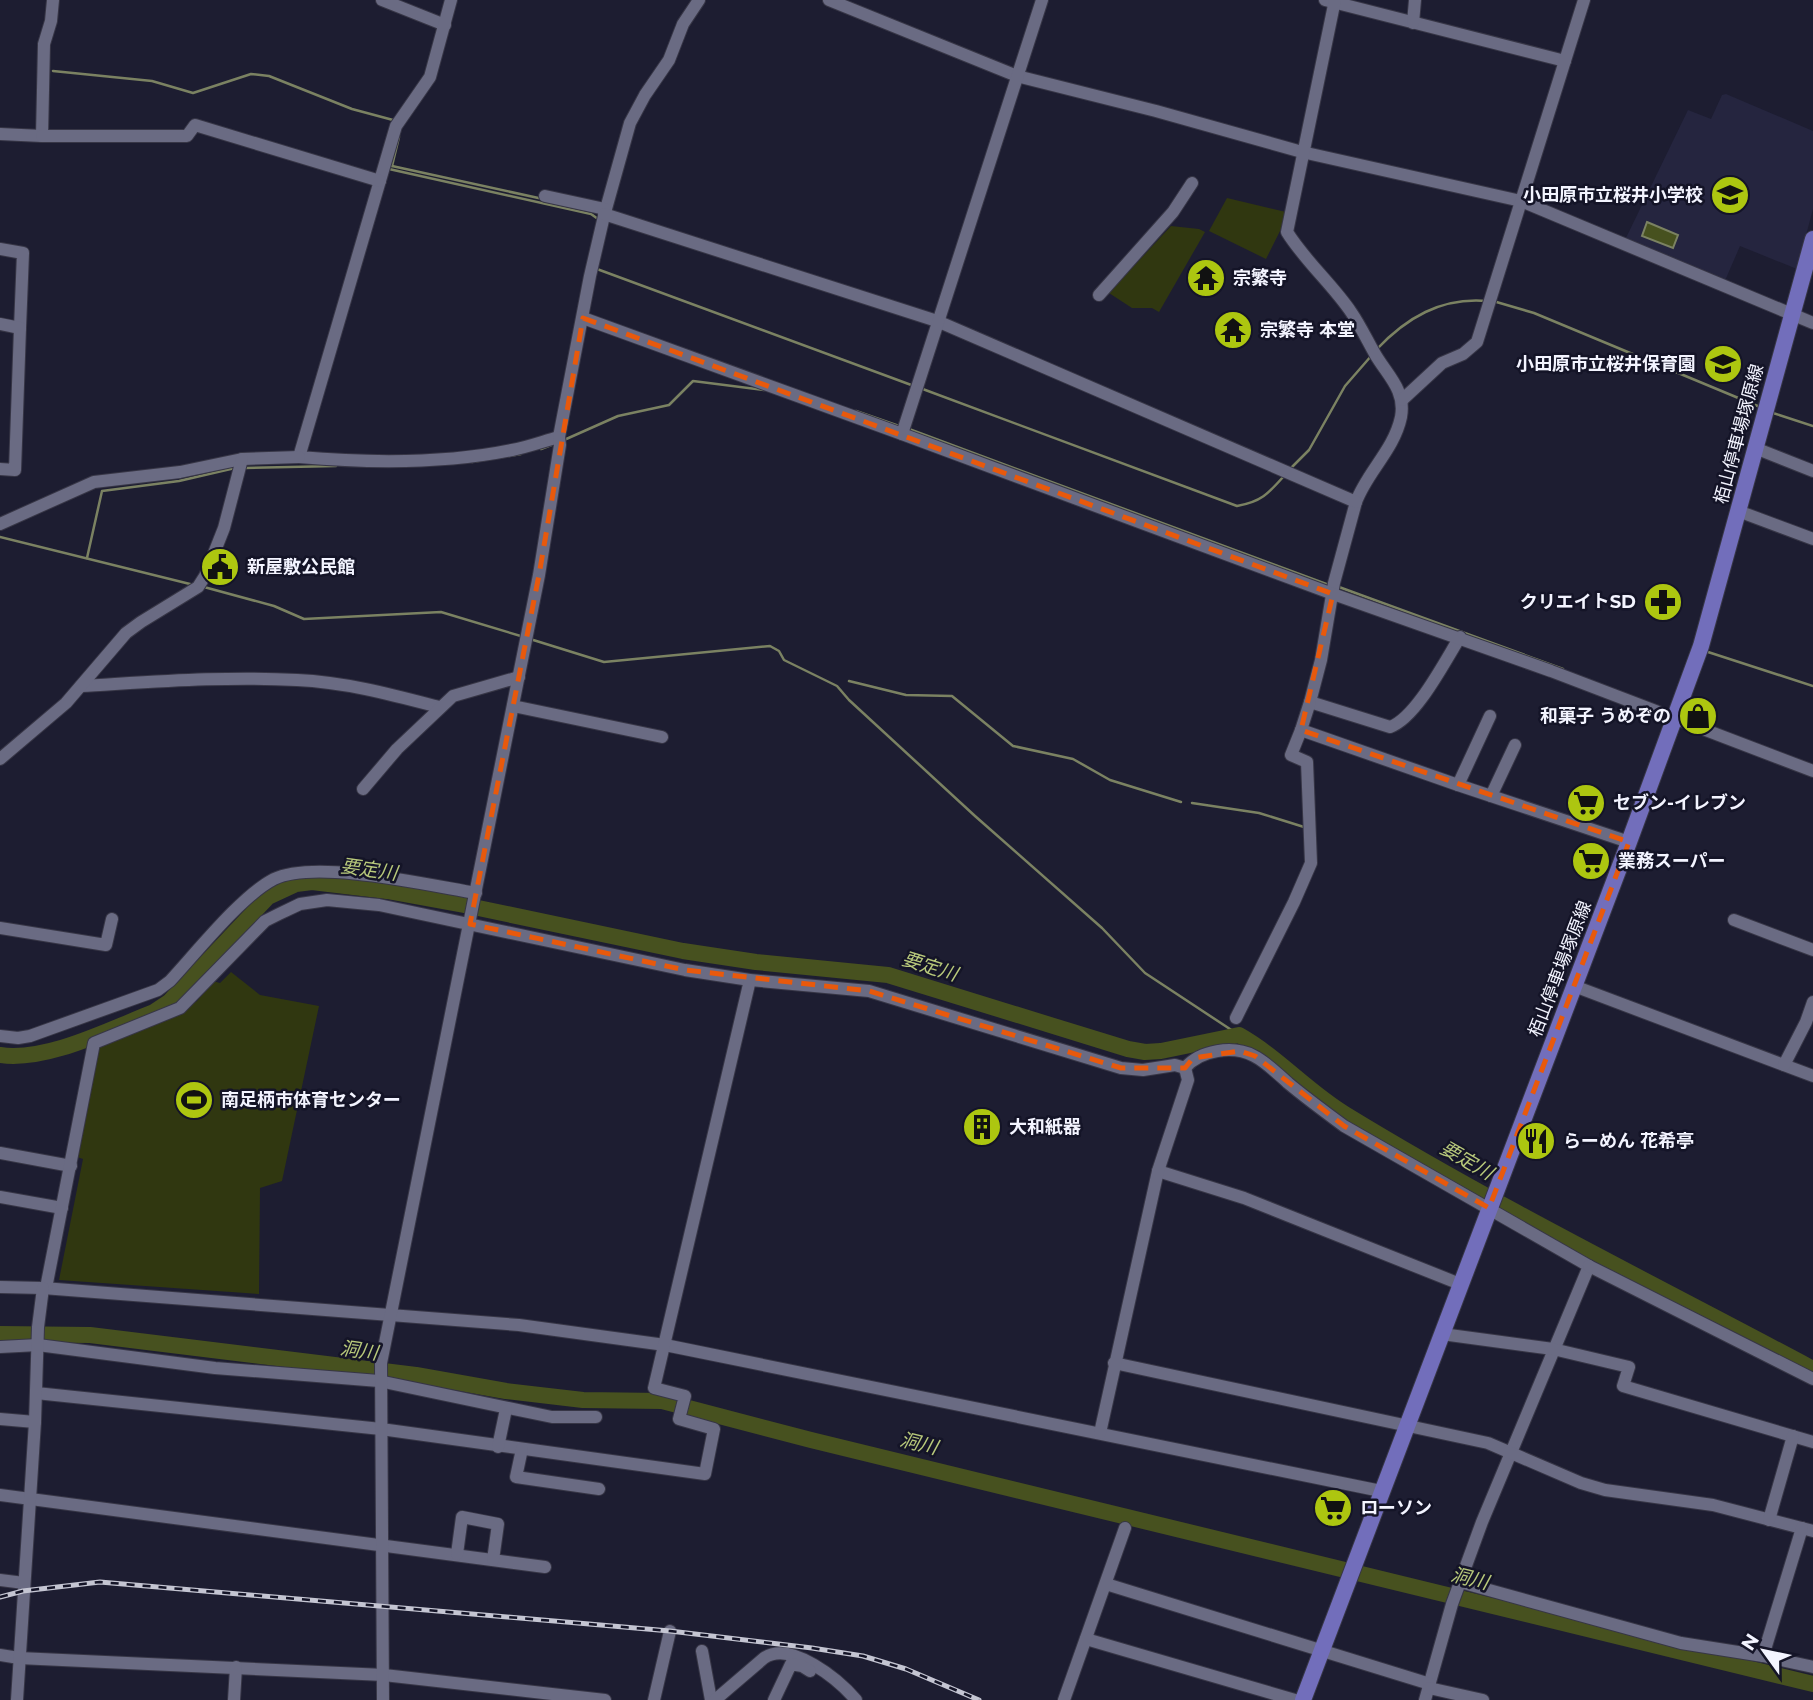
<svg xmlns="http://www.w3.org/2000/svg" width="1813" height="1700" viewBox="0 0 1813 1700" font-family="Montserrat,'Noto Sans JP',sans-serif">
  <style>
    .built { fill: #25253f }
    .green { fill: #303710 }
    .water { fill: #47511f; stroke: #7b8262; stroke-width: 2 }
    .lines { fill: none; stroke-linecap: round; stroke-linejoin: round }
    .stream { stroke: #7b8262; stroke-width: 2.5 }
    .river { stroke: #47511f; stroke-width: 16 }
    .minor-casing { stroke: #373646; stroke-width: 14 }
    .major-casing { stroke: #373646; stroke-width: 18 }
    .minor { stroke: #6a6b83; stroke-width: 12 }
    .major { stroke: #726ebb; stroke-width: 16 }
    .rail-casing { stroke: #c4c5d2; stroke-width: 5 }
    .rail { stroke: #141427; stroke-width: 2.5; stroke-dasharray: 8; stroke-linecap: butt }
    .marked { fill: none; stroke: #e8590c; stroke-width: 5; stroke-dasharray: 14 9; stroke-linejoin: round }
    .labels { text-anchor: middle; stroke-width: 5; stroke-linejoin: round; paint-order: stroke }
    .poi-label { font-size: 18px; font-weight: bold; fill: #f3f4ff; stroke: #141427; text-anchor: start }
    .street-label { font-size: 18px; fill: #f3f4ff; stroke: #141427 }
    .water-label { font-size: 19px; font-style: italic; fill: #b8c97b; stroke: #141427 }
  </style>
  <rect width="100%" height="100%" fill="#1d1d31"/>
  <polygon class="built" points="1726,94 1813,131 1813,209 1797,269 1740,246 1724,283 1624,242 1688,110 1711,119 1722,95"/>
  <g class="green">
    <polygon points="1227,198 1286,212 1283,225 1266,259 1209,231"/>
    <polygon points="1171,226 1199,229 1205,232 1159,312 1152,308 1132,308 1109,293"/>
    <polygon points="231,972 260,995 319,1006 282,1181 260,1188 259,1294 59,1280 83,1159 77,1157 100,1043 179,1014 197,1001 213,981 220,983"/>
  </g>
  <polygon class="water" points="1647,222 1678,235 1673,248 1642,236"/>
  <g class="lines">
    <g class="stream">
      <polyline points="53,71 152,81 193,93 251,74 269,76 352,109 393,120"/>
      <polyline points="399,137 392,166 389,165 389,169 591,214 598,219"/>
      <polyline points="392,166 543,199"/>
      <polyline points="597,267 597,269 914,386"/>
      <polyline points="1493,301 1534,313 1760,407"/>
      <path d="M 1376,350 C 1406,318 1441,297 1487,301"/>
      <path d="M 920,388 L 1237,506 C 1261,502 1268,494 1284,476"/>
      <polyline points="856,411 899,426"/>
      <polyline points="1773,413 1813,426"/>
      <polyline points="909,429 1329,585"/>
      <polyline points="564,440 618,416 669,405 693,381 764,390"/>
      <polyline points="541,449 554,444"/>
      <polyline points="472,462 521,454"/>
      <polyline points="245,468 336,466"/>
      <polyline points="1290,469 1309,450 1345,386 1372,355"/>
      <polyline points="0,537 194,585"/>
      <polyline points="87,558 102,491 179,481 235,468"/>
      <polyline points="204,587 274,606 304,619 441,612 524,637"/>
      <polyline points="1339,587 1563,669"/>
      <polyline points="530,639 604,662 770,646 779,651 784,660 837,686 849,700 975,816 1102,928 1145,973 1239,1035"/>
      <polyline points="1708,652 1813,686"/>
      <polyline points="849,681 906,695 952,696 1013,746 1073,759 1110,780 1181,802"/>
      <polyline points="1192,803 1259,813 1304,827"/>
    </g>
    <g class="river">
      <path d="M 0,1055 C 47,1062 110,1029 154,1012 L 169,1002 L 268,897 L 296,884 L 312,882 L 387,891 L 464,905 L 683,951 L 756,962 L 888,975 L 1128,1049 L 1145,1052 L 1161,1051 L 1239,1035 C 1278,1057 1307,1091 1345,1114 C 1497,1207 1656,1285 1813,1369"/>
      <polyline points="0,1334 90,1335 416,1375 506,1391 583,1400 662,1401 811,1440 1813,1684"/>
    </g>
    <defs>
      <g id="minor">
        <polyline points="382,0 445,25"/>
        <path d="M 451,0 L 430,77 L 396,126 L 299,457 C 368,463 444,464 512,450 C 528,447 544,441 559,437 L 590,276 L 604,216 L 630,123 L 645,95 L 669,60 L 683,24 L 699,0"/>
        <polyline points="829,0 1017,76 1156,111 1302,152 1521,201 1813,323"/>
        <polyline points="1325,0 1565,61"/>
        <path d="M 1335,0 L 1287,232 C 1305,261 1332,284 1351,312 C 1360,325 1367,340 1375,354 C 1387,375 1406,390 1401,417 C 1394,450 1367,472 1356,502 L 1334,583 L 1321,660 L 1310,702 L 1390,727 C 1416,718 1445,661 1460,637"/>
        <polyline points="1413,23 1415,0"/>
        <polyline points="0,134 42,136 44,44 51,21 53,0"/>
        <polyline points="42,136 187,136 195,125 380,181"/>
        <polyline points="545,196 605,209"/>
        <polyline points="604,214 937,321 1356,502"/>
        <polyline points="0,249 23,253 20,328"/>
        <polyline points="1099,295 1173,212 1192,183"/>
        <polyline points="583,318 902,434 1333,594 1551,671 1813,771"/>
        <polyline points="0,324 20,328 15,470 0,469"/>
        <polyline points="1402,400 1442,363 1463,354 1477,342 1584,0"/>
        <polyline points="902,434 1042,0"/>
        <polyline points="1755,448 1813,471"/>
        <polyline points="1738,511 1813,539"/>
        <polyline points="0,524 94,482 180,472 242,459 299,457"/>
        <path d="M 81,686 C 152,682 225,676 297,680 C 345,682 393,695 439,707"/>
        <polyline points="1310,702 1301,730 1458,785 1629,842"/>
        <polyline points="513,706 662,737"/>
        <polyline points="0,759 66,703 126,633 141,622 198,587 205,576 224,528 242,459"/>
        <polyline points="1458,785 1490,716"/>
        <polyline points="363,789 397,749 453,696 519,677"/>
        <polyline points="1491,796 1515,745"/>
        <polyline points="1734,920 1813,950"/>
        <polyline points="0,928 106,945 112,919"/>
        <polyline points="1574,986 1813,1076"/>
        <polyline points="1236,1018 1294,902 1311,863 1307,762 1291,755 1301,730"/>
        <path d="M 0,1036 L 18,1038 L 30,1036 L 158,990 L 170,981 C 197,952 241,896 274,879 C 315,859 428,885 476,893"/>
        <polyline points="1784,1065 1806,1022 1813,1002"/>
        <path d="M 1185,1068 C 1200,1050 1233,1045 1254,1056 C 1266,1062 1278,1074 1288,1083 C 1306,1098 1325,1112 1344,1126 L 1589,1266 L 1482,1522 L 1452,1604 L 1425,1700"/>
        <polyline points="0,1153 71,1166"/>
        <polyline points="1158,1171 1244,1198 1460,1284"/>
        <polyline points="0,1197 62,1208"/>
        <polyline points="1589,1266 1813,1379"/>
        <polyline points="0,1287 43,1288 519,1325 665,1345 1381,1491"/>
        <polyline points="46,1288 94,1043 180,1008 265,921 279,914 300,904 327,900 379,905 685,970 750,980 869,991 1121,1068 1143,1070 1175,1065 1185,1068"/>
        <polyline points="1442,1334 1553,1349 1629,1367 1623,1386 1813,1442"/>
        <polyline points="0,1347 38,1345 215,1368 379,1381 552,1417 596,1417"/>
        <polyline points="1114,1363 1488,1443 1581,1483 1605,1490 1713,1505 1813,1531"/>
        <polyline points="36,1393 381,1429 705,1474 714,1429 679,1419 685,1396 654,1388 750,980"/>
        <polyline points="0,1419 35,1422"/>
        <polyline points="1100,1433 1158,1171 1188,1080 1185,1068"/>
        <polyline points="498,1447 506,1409"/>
        <polyline points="522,1449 516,1477 599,1489"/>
        <polyline points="0,1495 545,1567"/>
        <polyline points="1769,1520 1793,1436"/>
        <polyline points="457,1554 462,1517 498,1524 493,1560"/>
        <polyline points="0,1580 24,1583"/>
        <polyline points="1460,1582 1681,1643 1763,1656 1813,1667"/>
        <polyline points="1106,1584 1430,1684"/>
        <polyline points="1086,1639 1295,1700"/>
        <polyline points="702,1651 711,1700"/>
        <polyline points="0,1655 19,1658 384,1675 605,1700"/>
        <polyline points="1763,1656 1802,1528"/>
        <polyline points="1429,1688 1483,1700"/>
        <polyline points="17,1700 35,1422 38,1327 43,1288"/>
        <polyline points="234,1700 236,1667"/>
        <polyline points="383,1700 381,1363 539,575 560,445 559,437"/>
        <polyline points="654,1700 670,1631"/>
        <path d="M 715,1700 L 764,1658 C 791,1640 839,1680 856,1700"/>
        <polyline points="774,1700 791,1664 802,1666 810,1671"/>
        <polyline points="1064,1700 1125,1528"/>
      </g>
      <polyline id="major" points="1303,1700 1629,842 1701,646 1813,239"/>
    </defs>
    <use href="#minor" class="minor-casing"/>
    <use href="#major" class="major-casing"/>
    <use href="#minor" class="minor"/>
    <use href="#major" class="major"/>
    <defs>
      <polyline id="rail" points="0,1597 23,1591 100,1582 670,1631 812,1648 863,1656 906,1669 979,1700"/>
    </defs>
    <use href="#rail" class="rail-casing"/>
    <use href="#rail" class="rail"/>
  </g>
  <path class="marked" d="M 583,318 L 1333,594 L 1301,730 L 1629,842 L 1489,1208 L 1344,1126 L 1255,1056 L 1240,1051 L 1193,1058 L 1185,1068 L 1121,1068 L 869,991 L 685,970 L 470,924 L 539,575 Z"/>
  <defs>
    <symbol id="school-disc" viewBox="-11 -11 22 22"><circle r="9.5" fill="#adc610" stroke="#141427"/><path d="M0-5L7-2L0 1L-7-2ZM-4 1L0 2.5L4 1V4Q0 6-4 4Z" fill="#111"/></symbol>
    <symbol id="temple-disc" viewBox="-11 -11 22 22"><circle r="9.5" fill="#adc610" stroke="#141427"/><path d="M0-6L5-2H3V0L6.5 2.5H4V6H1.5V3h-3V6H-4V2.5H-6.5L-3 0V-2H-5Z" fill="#111"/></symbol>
    <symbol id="civic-disc" viewBox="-11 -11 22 22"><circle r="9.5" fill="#adc610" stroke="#141427"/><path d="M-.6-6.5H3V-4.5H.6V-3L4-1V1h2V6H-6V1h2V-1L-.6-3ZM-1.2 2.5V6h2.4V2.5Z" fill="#111"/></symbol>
    <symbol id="pharmacy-disc" viewBox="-11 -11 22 22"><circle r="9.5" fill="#adc610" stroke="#141427"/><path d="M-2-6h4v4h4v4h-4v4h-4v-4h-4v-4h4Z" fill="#111"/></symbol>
    <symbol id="shop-disc" viewBox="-11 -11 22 22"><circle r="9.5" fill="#adc610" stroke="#141427"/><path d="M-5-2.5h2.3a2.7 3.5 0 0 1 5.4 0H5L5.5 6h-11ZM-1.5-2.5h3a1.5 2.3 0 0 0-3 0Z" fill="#111"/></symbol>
    <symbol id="supermarket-disc" viewBox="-11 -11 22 22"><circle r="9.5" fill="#adc610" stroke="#141427"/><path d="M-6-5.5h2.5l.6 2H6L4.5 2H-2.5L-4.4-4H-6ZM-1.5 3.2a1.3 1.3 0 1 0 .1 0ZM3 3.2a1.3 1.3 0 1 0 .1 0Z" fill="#111"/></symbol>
    <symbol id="stadium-disc" viewBox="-11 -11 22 22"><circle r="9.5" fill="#adc610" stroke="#141427"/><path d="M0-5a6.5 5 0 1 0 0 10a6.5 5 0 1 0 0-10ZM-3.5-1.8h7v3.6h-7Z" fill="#111"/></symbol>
    <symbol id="building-disc" viewBox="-11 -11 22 22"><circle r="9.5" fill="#adc610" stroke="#141427"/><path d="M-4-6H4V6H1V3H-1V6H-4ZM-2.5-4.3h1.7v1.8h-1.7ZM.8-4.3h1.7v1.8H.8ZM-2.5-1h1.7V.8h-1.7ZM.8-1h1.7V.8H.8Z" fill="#111"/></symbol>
    <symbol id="restaurant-disc" viewBox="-11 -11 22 22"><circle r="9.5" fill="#adc610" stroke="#141427"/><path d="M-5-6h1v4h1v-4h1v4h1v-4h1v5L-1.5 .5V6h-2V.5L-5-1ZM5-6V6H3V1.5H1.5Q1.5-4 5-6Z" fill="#111"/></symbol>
  </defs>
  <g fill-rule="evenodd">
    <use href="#school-disc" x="1708" y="173" width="44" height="44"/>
    <use href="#temple-disc" x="1184" y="256" width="44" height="44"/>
    <use href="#temple-disc" x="1211" y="308" width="44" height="44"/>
    <use href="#school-disc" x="1701" y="342" width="44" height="44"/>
    <use href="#civic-disc" x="198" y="545" width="44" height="44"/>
    <use href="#pharmacy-disc" x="1641" y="580" width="44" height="44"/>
    <use href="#shop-disc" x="1676" y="694" width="44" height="44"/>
    <use href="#supermarket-disc" x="1564" y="781" width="44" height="44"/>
    <use href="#supermarket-disc" x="1569" y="839" width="44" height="44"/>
    <use href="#stadium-disc" x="172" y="1078" width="44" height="44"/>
    <use href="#building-disc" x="960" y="1105" width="44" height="44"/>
    <use href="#restaurant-disc" x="1514" y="1119" width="44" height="44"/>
    <use href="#supermarket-disc" x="1311" y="1486" width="44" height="44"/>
  </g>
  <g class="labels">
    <g class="poi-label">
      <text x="1703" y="201" text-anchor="end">小田原市立桜井小学校</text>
      <text x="1233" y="284">宗繁寺</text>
      <text x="1260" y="336">宗繁寺 本堂</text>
      <text x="1696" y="370" text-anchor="end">小田原市立桜井保育園</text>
      <text x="247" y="573">新屋敷公民館</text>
      <text x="1636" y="608" text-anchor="end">クリエイトSD</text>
      <text x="1671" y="722" text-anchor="end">和菓子 うめぞの</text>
      <text x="1613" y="809">セブン-イレブン</text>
      <text x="1618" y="867">業務スーパー</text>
      <text x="221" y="1106">南足柄市体育センター</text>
      <text x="1009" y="1133">大和紙器</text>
      <text x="1563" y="1147">らーめん 花希亭</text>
      <text x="1360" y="1514">ローソン</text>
    </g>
    <g class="street-label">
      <text transform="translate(1739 434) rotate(-75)" y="6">栢山停車場塚原線</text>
      <text transform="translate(1560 969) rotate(-69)" y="6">栢山停車場塚原線</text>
    </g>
    <g class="water-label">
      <text transform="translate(369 869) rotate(8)" y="7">要定川</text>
      <text transform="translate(930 966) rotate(17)" y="7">要定川</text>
      <text transform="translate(1467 1160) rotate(30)" y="7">要定川</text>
      <text transform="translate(359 1350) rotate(8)" y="7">洞川</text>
      <text transform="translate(919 1443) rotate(14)" y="7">洞川</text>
      <text transform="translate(1470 1578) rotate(14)" y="7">洞川</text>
    </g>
  </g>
  <g transform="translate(1764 1651) rotate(303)" stroke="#141427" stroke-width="5" paint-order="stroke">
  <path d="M0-5L12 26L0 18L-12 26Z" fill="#f3f4ff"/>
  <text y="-10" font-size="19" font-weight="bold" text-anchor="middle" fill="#f3f4ff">N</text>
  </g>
</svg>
